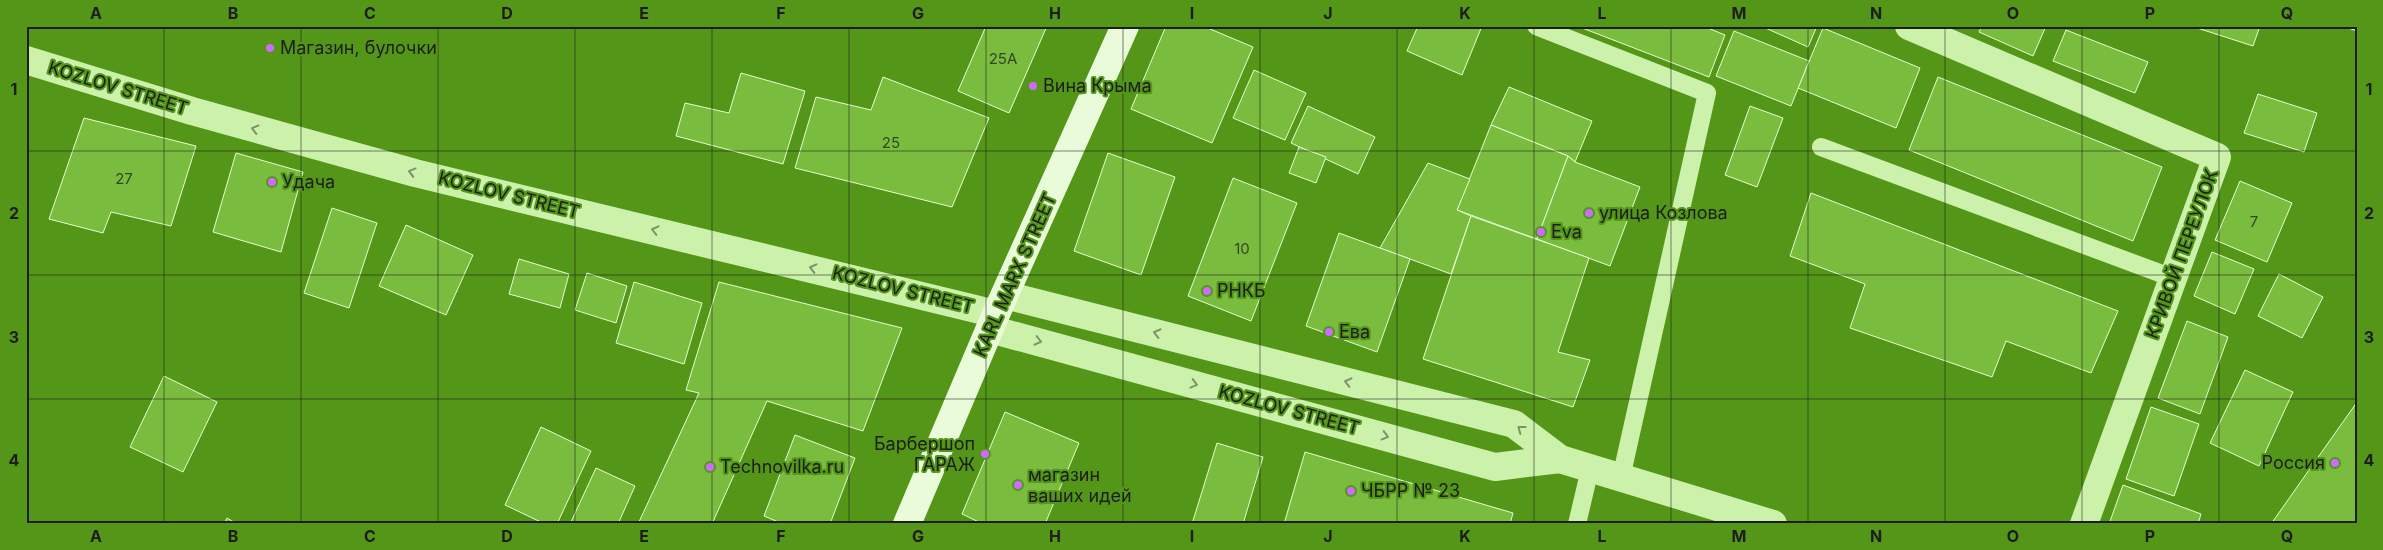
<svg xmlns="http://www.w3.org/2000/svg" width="2383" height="550" viewBox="0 0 2383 550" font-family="Inter,sans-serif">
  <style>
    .building { fill: #7abc3d; stroke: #e6fcd1 }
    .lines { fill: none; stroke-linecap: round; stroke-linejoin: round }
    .lane { stroke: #ccf1aa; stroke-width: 18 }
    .street { stroke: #ccf1aa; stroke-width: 28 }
    .secondary { stroke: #e9fbd8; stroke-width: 28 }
    .oneway { stroke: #7d926b }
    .grid { fill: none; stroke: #1d1d1d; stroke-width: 1; stroke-opacity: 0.55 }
    .poi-dot { fill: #cf6aff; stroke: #539618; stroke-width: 2 }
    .labels { text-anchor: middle; stroke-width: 4; stroke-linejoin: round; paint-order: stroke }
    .number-label { font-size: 15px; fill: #344525 }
    .poi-label { font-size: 18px; fill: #1d1d1d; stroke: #539618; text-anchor: start }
    .street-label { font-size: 18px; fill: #1d1d1d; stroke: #539618 }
    .neatline { fill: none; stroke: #1d1d1d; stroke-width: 2 }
    .grid-label { font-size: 16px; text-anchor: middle; font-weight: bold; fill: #1d1d1d }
  </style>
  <rect width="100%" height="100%" fill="#539618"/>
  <g class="building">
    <polygon points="986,26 1047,26 1009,113 958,91"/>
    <polygon points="1166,26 1203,26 1253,47 1212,143 1131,109"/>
    <polygon points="1418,26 1482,26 1462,75 1407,51"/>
    <polygon points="1577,26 1703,26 1725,35 1709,77"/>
    <polygon points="1761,26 1817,26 1808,47"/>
    <polygon points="1982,26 2046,26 2033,56 1979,32"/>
    <polygon points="2191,26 2260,26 2253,46"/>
    <polygon points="2345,26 2357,26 2357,31 2345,27"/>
    <polygon points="1823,28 1920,68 1896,128 1798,88"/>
    <polygon points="2066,30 2148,62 2135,93 2053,61"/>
    <polygon points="1734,31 1809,61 1791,106 1716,76"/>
    <polygon points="1254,70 1306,93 1285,140 1233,118"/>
    <polygon points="741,73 805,91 783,164 676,136 685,103 729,113"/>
    <polygon points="883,77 989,118 952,207 795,168 816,97 871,110"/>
    <polygon points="1938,77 2162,167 2133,241 1909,150"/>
    <polygon points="1509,87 1592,121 1575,162 1568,156 1491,125"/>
    <polygon points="2258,94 2317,113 2304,152 2244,133"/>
    <polygon points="1308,106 1375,137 1358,174 1291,143"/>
    <polygon points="1750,106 1783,118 1757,187 1725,175"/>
    <polygon points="84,118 196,146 171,226 111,212 103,233 49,219"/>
    <polygon points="1491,125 1568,156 1537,239 1457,210"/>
    <polygon points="1299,147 1326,157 1316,183 1289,173"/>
    <polygon points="236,153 303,172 281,252 213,232"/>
    <polygon points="1108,153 1175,177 1141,275 1074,251"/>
    <polygon points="1568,156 1575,162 1640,187 1610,266 1537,239"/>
    <polygon points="1428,163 1470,179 1457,210 1471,216 1451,274 1380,248"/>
    <polygon points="1233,178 1297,203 1251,321 1188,296"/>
    <polygon points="2240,181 2292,203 2267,262 2215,240"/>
    <polygon points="1811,193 2118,311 2091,373 2006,341 1992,377 1850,328 1865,284 1790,256"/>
    <polygon points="332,208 377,223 349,308 304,293"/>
    <polygon points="1471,216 1589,258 1558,352 1590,360 1573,407 1423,359"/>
    <polygon points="406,225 473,255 446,315 379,286"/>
    <polygon points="1339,233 1410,259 1377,352 1306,326"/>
    <polygon points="2212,252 2254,269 2235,314 2194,296"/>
    <polygon points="519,259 569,274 560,308 509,294"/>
    <polygon points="587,273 627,286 616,323 575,310"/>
    <polygon points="2279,274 2323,297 2302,338 2258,316"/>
    <polygon points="634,282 702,303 684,364 616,343"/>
    <polygon points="719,282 902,328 863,431 767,401 712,524 638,524 699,393 686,390"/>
    <polygon points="2187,321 2228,337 2200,414 2158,398"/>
    <polygon points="2245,370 2293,392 2259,466 2210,443"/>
    <polygon points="164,376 217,402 183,472 130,447"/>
    <polygon points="2357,402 2357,524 2271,524"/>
    <polygon points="2151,407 2199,424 2174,496 2126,479"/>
    <polygon points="1005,412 1079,443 1045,524 983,524 962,514"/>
    <polygon points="541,427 591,451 557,524 545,524 505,505"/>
    <polygon points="795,435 855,458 830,524 783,524 764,516"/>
    <polygon points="1217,443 1263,457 1243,524 1192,524"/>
    <polygon points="1305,452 1513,513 1510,524 1284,524"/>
    <polygon points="596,468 635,486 618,524 570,524"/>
    <polygon points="2123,485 2201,514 2198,524 2109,524"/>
    <polygon points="227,518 237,524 224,524"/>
  </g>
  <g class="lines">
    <g class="lane">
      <polyline points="1536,26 1707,93 1621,478"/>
      <polyline points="1821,147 2173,278"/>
      <polyline points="1577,524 1590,469"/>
    </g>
    <g class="street">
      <polyline points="1909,26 2217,157 2084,524"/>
      <polyline points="26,60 192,111 415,173 996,314"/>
      <polyline points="1005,295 1514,424 1560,459 1773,524"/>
      <polyline points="990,329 1495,467 1560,459"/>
    </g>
    <polyline class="secondary" points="907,524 996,314 1125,26"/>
  </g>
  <defs><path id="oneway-chevron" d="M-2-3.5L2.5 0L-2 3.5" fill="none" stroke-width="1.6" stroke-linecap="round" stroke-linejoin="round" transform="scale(1.25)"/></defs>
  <g class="oneway">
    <use href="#oneway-chevron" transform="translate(255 129) rotate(-165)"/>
    <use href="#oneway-chevron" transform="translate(412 172) rotate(-165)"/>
    <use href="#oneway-chevron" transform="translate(655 230) rotate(-166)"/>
    <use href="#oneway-chevron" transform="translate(813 268) rotate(-166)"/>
    <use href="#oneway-chevron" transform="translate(1157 333) rotate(-166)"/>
    <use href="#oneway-chevron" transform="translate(1038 341) rotate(14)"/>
    <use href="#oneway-chevron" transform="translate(1348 382) rotate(-166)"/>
    <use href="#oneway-chevron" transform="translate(1194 384) rotate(15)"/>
    <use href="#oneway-chevron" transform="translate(1521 429) rotate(-143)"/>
    <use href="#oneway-chevron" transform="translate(1385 436) rotate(15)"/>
  </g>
  <path class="grid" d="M 164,26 L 164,524M 301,26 L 301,524M 438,26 L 438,524M 575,26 L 575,524M 712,26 L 712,524M 849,26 L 849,524M 986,26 L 986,524M 1123,26 L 1123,524M 1260,26 L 1260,524M 1397,26 L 1397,524M 1534,26 L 1534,524M 1671,26 L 1671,524M 1808,26 L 1808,524M 1945,26 L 1945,524M 2082,26 L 2082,524M 2219,26 L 2219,524M 26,151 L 2357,151M 26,275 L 2357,275M 26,399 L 2357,399"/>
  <g class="poi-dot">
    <circle cx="270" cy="48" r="5"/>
    <circle cx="1033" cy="86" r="5"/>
    <circle cx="272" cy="182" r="5"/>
    <circle cx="1589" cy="213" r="5"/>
    <circle cx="1541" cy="232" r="5"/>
    <circle cx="1207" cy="291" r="5"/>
    <circle cx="1329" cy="332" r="5"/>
    <circle cx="985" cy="454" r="5"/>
    <circle cx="2335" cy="463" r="5"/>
    <circle cx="710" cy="467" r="5"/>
    <circle cx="1018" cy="485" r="5"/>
    <circle cx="1351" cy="491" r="5"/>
  </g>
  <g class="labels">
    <g class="number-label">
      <text x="1003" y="64">25А</text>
      <text x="891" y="148">25</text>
      <text x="124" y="184">27</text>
      <text x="2254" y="227">7</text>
      <text x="1242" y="254">10</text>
    </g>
    <g class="poi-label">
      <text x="280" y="54">Магазин, булочки</text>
      <text x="1043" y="92">Вина Крыма</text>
      <text x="282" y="188">Удача</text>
      <text x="1599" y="219">улица Козлова</text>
      <text x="1551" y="238">Eva</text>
      <text x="1217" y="297">РНКБ</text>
      <text x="1339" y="338">Ева</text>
      <text x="975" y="450" text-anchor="end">Барбершоп<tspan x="975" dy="21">ГАРАЖ</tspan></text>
      <text x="2325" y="469" text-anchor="end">Россия</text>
      <text x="720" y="473">Technovilka.ru</text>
      <text x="1028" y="481">магазин<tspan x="1028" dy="21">ваших идей</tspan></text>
      <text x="1361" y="497">ЧБРР № 23</text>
    </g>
    <g class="street-label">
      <text transform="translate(118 88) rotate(17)" y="6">KOZLOV STREET</text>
      <text transform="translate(509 195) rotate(14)" y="6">KOZLOV STREET</text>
      <text transform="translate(2182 254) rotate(-70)" y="6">КРИВОЙ ПЕРЕУЛОК</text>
      <text transform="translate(1015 275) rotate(-66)" y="6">KARL MARX STREET</text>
      <text transform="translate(903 290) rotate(14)" y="6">KOZLOV STREET</text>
      <text transform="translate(1289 410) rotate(15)" y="6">KOZLOV STREET</text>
    </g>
  </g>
  <rect width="2383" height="550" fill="none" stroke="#539618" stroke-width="55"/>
  <rect x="28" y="28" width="2328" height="494" class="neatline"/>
  <g class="grid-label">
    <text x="96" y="19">A</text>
    <text x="233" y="19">B</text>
    <text x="370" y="19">C</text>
    <text x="507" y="19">D</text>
    <text x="644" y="19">E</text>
    <text x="781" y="19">F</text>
    <text x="918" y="19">G</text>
    <text x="1055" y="19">H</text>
    <text x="1192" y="19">I</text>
    <text x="1328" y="19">J</text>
    <text x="1465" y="19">K</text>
    <text x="1602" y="19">L</text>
    <text x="1739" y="19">M</text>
    <text x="1876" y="19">N</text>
    <text x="2013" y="19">O</text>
    <text x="2150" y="19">P</text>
    <text x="2287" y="19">Q</text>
    <text x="14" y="95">1</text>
    <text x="2369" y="95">1</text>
    <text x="14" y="219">2</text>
    <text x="2369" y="219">2</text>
    <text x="14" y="343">3</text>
    <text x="2369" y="343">3</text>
    <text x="14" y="466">4</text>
    <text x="2369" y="466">4</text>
    <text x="96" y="542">A</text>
    <text x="233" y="542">B</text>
    <text x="370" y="542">C</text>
    <text x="507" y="542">D</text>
    <text x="644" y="542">E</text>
    <text x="781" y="542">F</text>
    <text x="918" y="542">G</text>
    <text x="1055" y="542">H</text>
    <text x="1192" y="542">I</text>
    <text x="1328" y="542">J</text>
    <text x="1465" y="542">K</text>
    <text x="1602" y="542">L</text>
    <text x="1739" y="542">M</text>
    <text x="1876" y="542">N</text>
    <text x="2013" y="542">O</text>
    <text x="2150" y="542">P</text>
    <text x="2287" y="542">Q</text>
  </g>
</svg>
